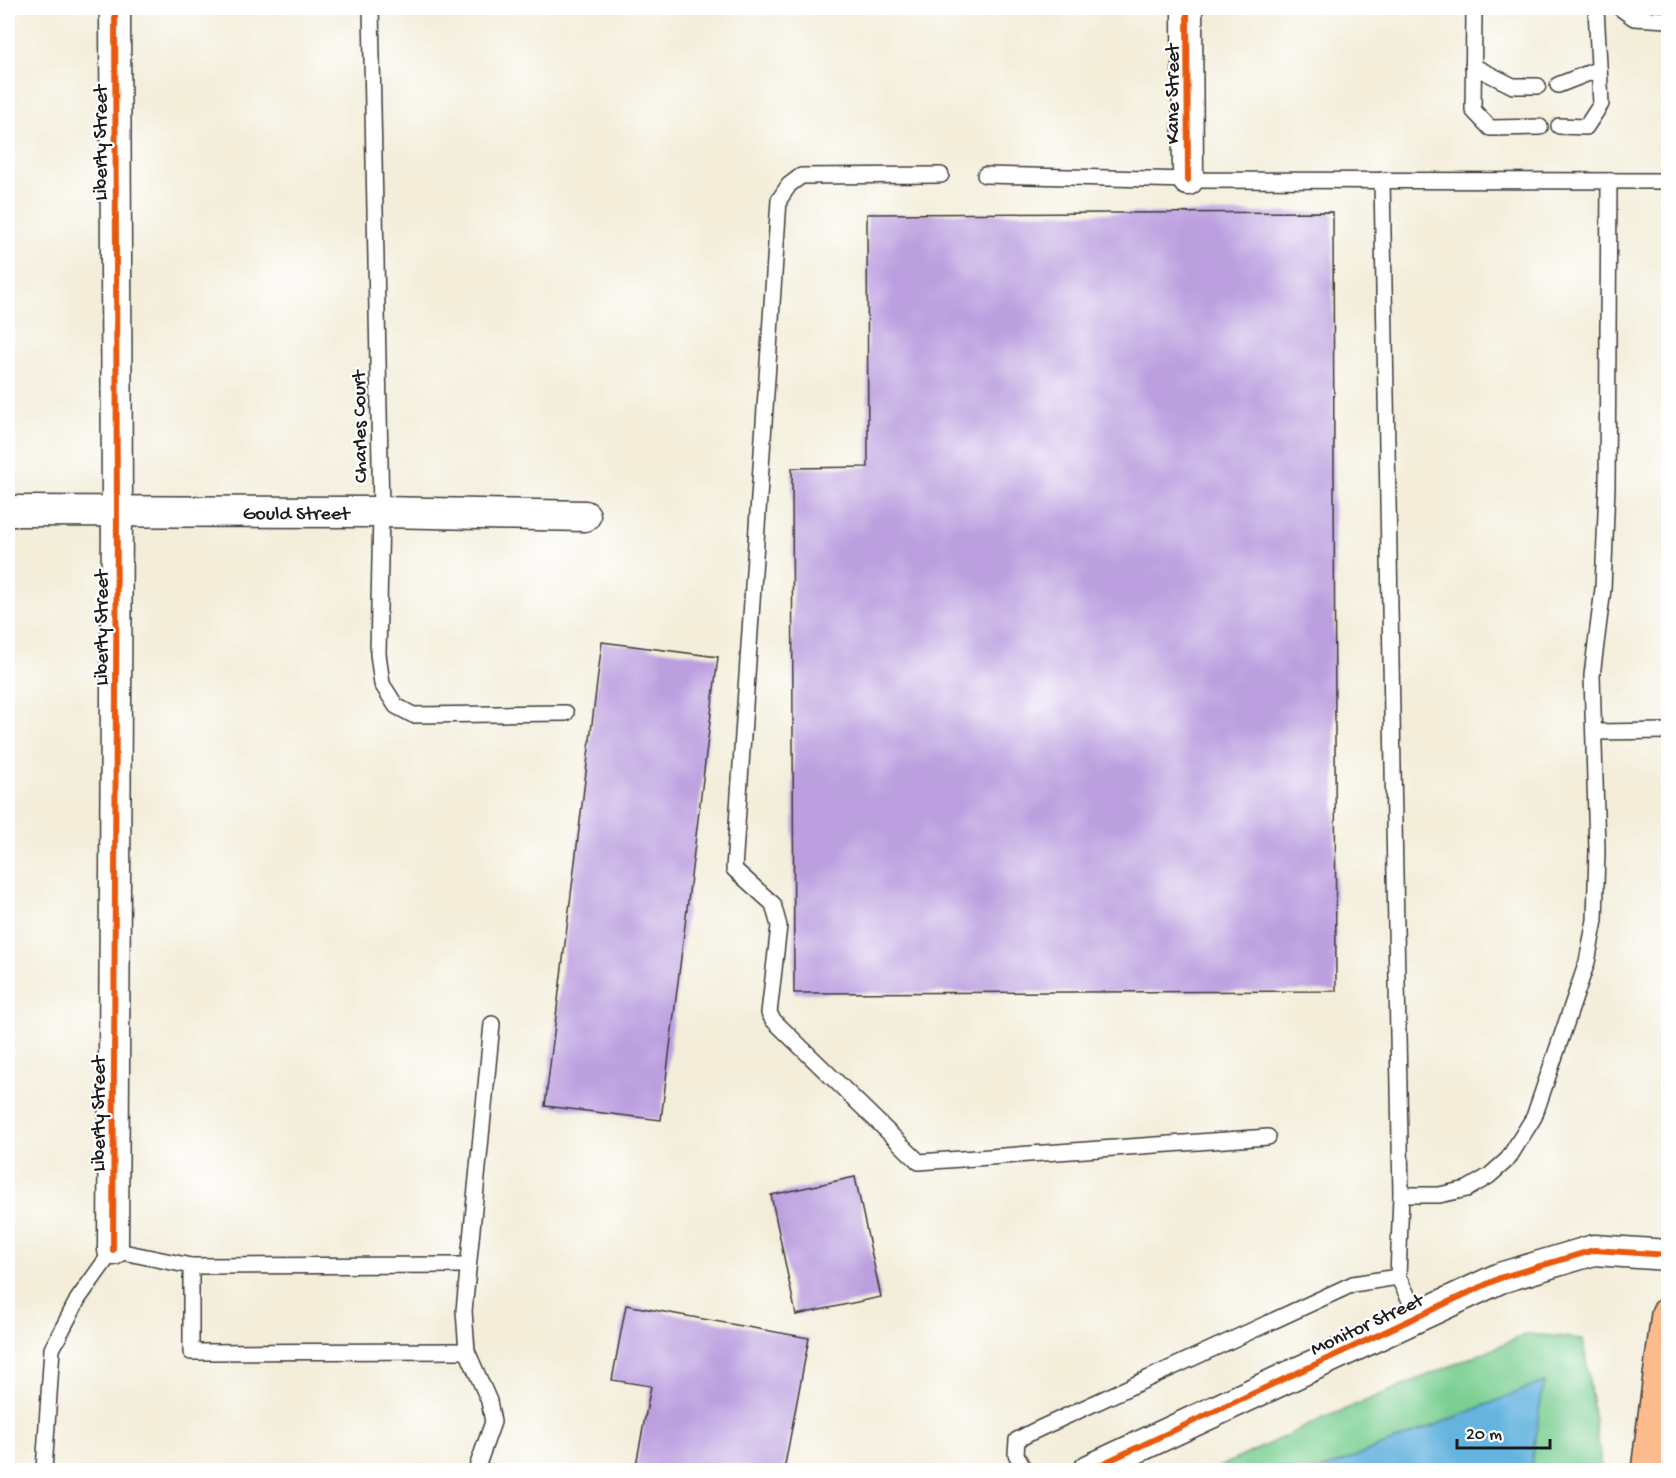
<svg xmlns="http://www.w3.org/2000/svg" width="1676" height="1478" viewBox="0 0 1676 1478" font-family="'Gochi Hand',sans-serif">
  <style>
    .green { fill: #7acf92; stroke: #4b7657; stroke-width: 1.5 }
    .water { fill: #65b4df; stroke: #40687e; stroke-width: 1.5 }
    .building { fill: #bb9fdf }
    .lines { fill: none; stroke-linecap: round; stroke-linejoin: round }
    .service-casing { stroke: #3c3b38; stroke-width: 18 }
    .minor-casing { stroke: #3c3b38; stroke-width: 33 }
    .primary-casing { stroke: #3c3b38; stroke-width: 36 }
    .service { stroke: #fff; stroke-width: 15 }
    .minor { stroke: #fff; stroke-width: 30 }
    .primary { stroke: #fbbb8c; stroke-width: 33 }
    .cycleway-casing { stroke: #fff; stroke-width: 10 }
    .cycleway { stroke: #e8590c; stroke-width: 6 }
    .labels { text-anchor: middle; stroke-width: 4.5; stroke-linejoin: round; paint-order: stroke }
    .street-label { font-size: 20px; fill: #1c1c1c; stroke: #fff }
  </style>
  <rect width="100%" height="100%" fill="#fff"/>
  <filter id="ink" filterUnits="userSpaceOnUse"><feTurbulence type="fractalNoise" baseFrequency=".0167" numOctaves="2"/><feDisplacementMap in="SourceGraphic" scale="12" xChannelSelector="R" yChannelSelector="G"/><feConvolveMatrix kernelMatrix="1 2 1 2 8 2 1 2 1" color-interpolation-filters="sRGB"/></filter>
  <filter id="wash" filterUnits="userSpaceOnUse"><feTurbulence type="fractalNoise" baseFrequency=".008" numOctaves="4" result="noise"/><feDisplacementMap in="SourceGraphic" scale="24" xChannelSelector="R" yChannelSelector="G"/><feGaussianBlur stdDeviation="1.35" result="paint"/><feColorMatrix in="noise" values="0 0 0 0 0 0 0 0 0 0 0 0 0 0 0 0 0 1.4 0 .05"/><feComposite in="paint" operator="in"/></filter>
  <g filter="url(#wash)">
    <rect width="100%" height="100%" fill="#f3edd9"/>
    <polygon class="green" points="1528,1334 1583,1339 1602,1470 1213,1470 1324,1418"/>
    <polygon class="water" points="1544,1382 1530,1470 1321,1470"/>
    <g id="blocks">
      <g class="building">
        <polygon points="1333,212 1336,991 794,993 792,468 868,467 867,214"/>
        <polygon points="602,642 718,657 661,1120 545,1106"/>
        <polygon points="855,1177 881,1297 796,1315 771,1195"/>
        <polygon points="626,1305 809,1338 784,1470 635,1470 651,1386 612,1380"/>
      </g>
    </g>
  </g>
  <g filter="url(#ink)">
    <use href="#blocks" fill-opacity="0" stroke="#3c3b38" stroke-width="1.5"/>
    <g class="lines">
      <defs>
        <g id="service">
          <polyline points="371,8 381,512 378,654 382,684 396,706 413,715 566,713"/>
          <polyline points="1478,8 1474,12 1473,110 1490,128 1540,127"/>
          <polyline points="1620,8 1634,18 1668,20"/>
          <polyline points="1473,66 1513,86 1538,86"/>
          <polyline points="1558,85 1599,69"/>
          <polyline points="1559,126 1586,127 1601,104 1596,8"/>
          <polyline points="941,175 801,176 789,185 779,200 734,869 773,904 779,926 769,1013 773,1020 919,1162 1268,1137"/>
          <polyline points="985,175 1188,180 1668,181"/>
          <polyline points="1382,180 1401,1195 1398,1277 1418,1316"/>
          <polyline points="1594,732 1668,731"/>
          <polyline points="1401,1195 1439,1195 1467,1189 1489,1176 1508,1159 1534,1117 1587,962 1595,920 1597,850 1592,675 1603,589 1607,487 1609,181"/>
          <polyline points="191,1266 191,1352 467,1351"/>
          <polyline points="44,1470 52,1349 78,1299 113,1250 191,1266 466,1265"/>
          <polyline points="476,1470 493,1422 489,1401 467,1351 464,1311 492,1024"/>
          <polyline points="1024,1470 1016,1454 1017,1440 1032,1432 1353,1284 1398,1277"/>
        </g>
        <g id="minor">
          <polyline points="1187,8 1188,180"/>
          <path id="s1" d="M 8,511 L 381,512 L 585,516"/>
          <polyline points="113,1250 117,511 115,8"/>
          <polyline points="1089,1470 1500,1278 1594,1250 1668,1255"/>
        </g>
        <polyline id="primary" points="1648,1470 1668,1314"/>
      </defs>
      <use href="#service" class="service-casing"/>
      <use href="#minor" class="minor-casing"/>
      <use href="#primary" class="primary-casing"/>
      <use href="#service" class="service"/>
      <use href="#minor" class="minor"/>
      <use href="#primary" class="primary"/>
      <defs>
        <g id="cycleway">
          <polyline points="1187,8 1188,180"/>
          <polyline points="113,1250 117,511 115,8"/>
          <polyline points="1089,1470 1500,1278 1594,1250 1668,1255"/>
        </g>
      </defs>
      <use href="#cycleway" class="cycleway-casing"/>
      <use href="#cycleway" class="cycleway"/>
    </g>
  </g>
  <g class="labels">
    <g class="street-label">
      <text transform="translate(1171 94) rotate(-90)" y="7">Kane Street</text>
      <text transform="translate(99 143) rotate(-90)" y="7">Liberty Street</text>
      <text transform="translate(358 427) rotate(-91)" y="7">Charles Court</text>
      <text dy="7" stroke="none"><textPath href="#s1" startOffset="288">Gould Street</textPath></text>
      <text transform="translate(100 628) rotate(-90)" y="7">Liberty Street</text>
      <text transform="translate(97 1114) rotate(-90)" y="7">Liberty Street</text>
      <text transform="translate(1366 1323) rotate(-25)" y="7">Monitor Street</text>
    </g>
  </g>
  <rect width="1676" height="1478" fill="none" stroke="#fff" stroke-width="30"/>
  <path d="M1457 1439v9h93v-9" fill="none" stroke="#1c1c1c" stroke-width="3"/>
  <text x="1466" y="1439" font-size="18" fill="#1c1c1c" stroke="#ffffff" stroke-width="4.5" paint-order="stroke">20 m</text>
</svg>
